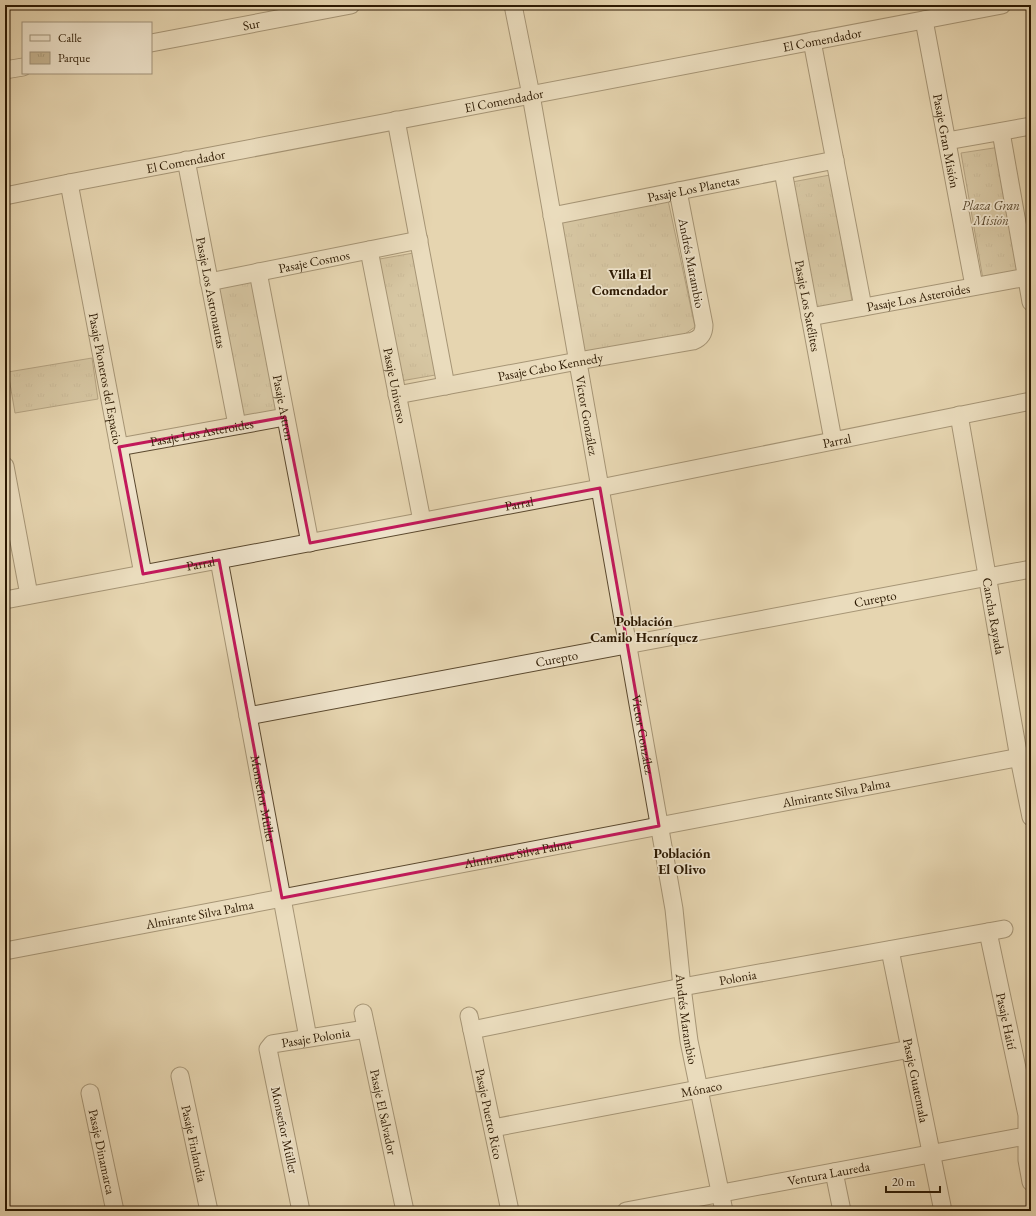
<svg xmlns="http://www.w3.org/2000/svg" width="1036" height="1216" viewBox="0 0 1036 1216" font-family="'EB Garamond',serif">
  <style>
    .park { fill: url(#park-tufts); stroke: #79674a }
    .lines { fill: none; stroke-linecap: round; stroke-linejoin: round }
    .street-casing { stroke: #5a482e; stroke-width: 19 }
    .street { stroke: #efe4cc; stroke-width: 17 }
    .marked { fill: none; stroke: #c2185b; stroke-width: 3; stroke-linejoin: round }
    .labels { text-anchor: middle; stroke-width: 3.5; stroke-linejoin: round; paint-order: stroke }
    .street-label { font-size: 13px; fill: #2c1902; stroke: #efe4cc }
    .park-label { font-size: 13px; font-style: italic; fill: #5a482d; stroke: #efe4cc }
    .neighbourhood-label { font-size: 14px; font-weight: bold; fill: #2c1902; stroke: #efe4cc }
  </style>
  <defs>
    <pattern id="park-tufts" width="24" height="20" patternUnits="userSpaceOnUse"><rect width="24" height="20" fill="#c6b592"/><path d="M3 7l-1-3M5 7V3M7 7l1-3M15 17l-1-3M17 17v-4M19 17l1-3" fill="none" stroke="#aa9b7c"/></pattern>
  </defs>
  <rect width="100%" height="100%" fill="#e6d5b0"/>
  <filter id="stains"><feTurbulence type="fractalNoise" baseFrequency=".005" numOctaves="4"/><feColorMatrix values="0 0 0 0 .2 0 0 0 0 .09 0 0 0 0 .02 0 0 0 .5 -.17"/></filter>
  <radialGradient id="worn" r=".72"><stop offset=".6" stop-color="#630" stop-opacity="0"/><stop offset="1" stop-color="#630" stop-opacity=".3"/></radialGradient>
  <g class="park">
    <polygon points="1000,147 1021,273 983,279 961,153"/>
    <polygon points="830,175 852,301 813,308 792,182"/>
    <polygon points="668,200 695,327 682,336 585,355 559,220"/>
    <polygon points="419,252 441,374 395,382 374,260"/>
    <polygon points="255,281 278,414 241,420 218,287"/>
    <polygon points="92,358 98,399 15,413 8,372"/>
  </g>
  <g class="lines">
    <defs>
      <g id="street">
        <path id="s1" d="M 513,5 L 531,95 L 674,909 L 682,987 L 689,1041 L 724,1211"/>
        <path id="s2" d="M 924,20 L 974,286"/>
        <polyline points="812,41 863,307"/>
        <path id="s3" d="M 151,43 L 351,5"/>
        <polyline points="5,70 23,67"/>
        <polyline points="396,120 446,386"/>
        <polyline points="1001,132 1031,302"/>
        <polyline points="947,141 1031,126"/>
        <path id="s4" d="M 186,160 L 237,425"/>
        <path id="s5" d="M 783,171 L 833,440"/>
        <path id="s6" d="M 69,183 L 143,574"/>
        <path id="s7" d="M 5,196 L 69,183 L 1002,5"/>
        <path id="s8" d="M 552,216 L 835,160"/>
        <path id="s9" d="M 369,250 L 422,521"/>
        <path id="s10" d="M 258,272 L 310,543"/>
        <path id="s11" d="M 209,282 L 419,240"/>
        <path id="s12" d="M 810,317 L 1027,277"/>
        <path id="s13" d="M 397,395 L 578,361 L 693,341 C 701,338 704,333 704,325 L 678,191"/>
        <path id="s14" d="M 959,415 L 1019,758 L 1031,817"/>
        <path id="s15" d="M 119,447 L 285,417"/>
        <polyline points="5,466 29,595"/>
        <path id="s16" d="M 219,560 L 308,1038"/>
        <path id="s17" d="M 5,600 L 600,488 L 1031,401"/>
        <path id="s18" d="M 248,716 L 1031,569"/>
        <path id="s19" d="M 988,932 L 1027,1115 L 1027,1160 L 1031,1182"/>
        <path id="s20" d="M 890,950 L 943,1211"/>
        <path id="s21" d="M 5,951 L 1031,755"/>
        <path id="s22" d="M 363,1013 L 405,1211"/>
        <path id="s23" d="M 469,1016 L 510,1211"/>
        <path id="s24" d="M 472,1030 L 682,987 L 1004,929"/>
        <path id="s25" d="M 180,1076 L 209,1211"/>
        <path id="s26" d="M 90,1093 L 115,1211"/>
        <path id="s27" d="M 493,1128 L 910,1049"/>
        <polyline points="834,1172 842,1211"/>
        <path id="s28" d="M 301,1211 L 268,1049 L 272,1044 L 366,1029"/>
        <path id="s29" d="M 626,1211 L 1031,1135"/>
      </g>
    </defs>
    <use href="#street" class="street-casing"/>
    <use href="#street" class="street"/>
  </g>
  <path d="M0 0H1036V1216H0ZM 285,417 L 310,543 L 600,488 L 659,826 L 282,898 L 219,560 L 143,574 L 119,447 Z" fill="#e6d5b0" fill-opacity=".55" fill-rule="evenodd"/>
  <path class="marked" d="M 285,417 L 310,543 L 600,488 L 659,826 L 282,898 L 219,560 L 143,574 L 119,447 Z"/>
  <g class="labels">
    <g class="street-label">
      <text dy="5" stroke="none"><textPath href="#s3" startOffset="102">Sur</textPath></text>
      <text dy="5" stroke="none"><textPath href="#s7" startOffset="832">El Comendador</textPath></text>
      <text dy="5" stroke="none"><textPath href="#s7" startOffset="508">El Comendador</textPath></text>
      <text dy="5" stroke="none"><textPath href="#s2" startOffset="123">Pasaje Gran Misión</textPath></text>
      <text dy="5" stroke="none"><textPath href="#s7" startOffset="184">El Comendador</textPath></text>
      <text dy="5" stroke="none"><textPath href="#s8" startOffset="144">Pasaje Los Planetas</textPath></text>
      <text dy="5" stroke="none"><textPath href="#s11" startOffset="107">Pasaje Cosmos</textPath></text>
      <text transform="translate(692 263) rotate(79)" y="5">Andrés Marambio</text>
      <text dy="5" stroke="none"><textPath href="#s4" startOffset="135">Pasaje Los Astronautas</textPath></text>
      <text dy="5" stroke="none"><textPath href="#s12" startOffset="110">Pasaje Los Asteroides</textPath></text>
      <text dy="5" stroke="none"><textPath href="#s5" startOffset="137">Pasaje Los Satélites</textPath></text>
      <text dy="5" stroke="none"><textPath href="#s13" startOffset="156">Pasaje Cabo Kennedy</textPath></text>
      <text dy="5" stroke="none"><textPath href="#s6" startOffset="199">Pasaje Pioneros del Espacio</textPath></text>
      <text dy="5" stroke="none"><textPath href="#s9" startOffset="138">Pasaje Universo</textPath></text>
      <text dy="5" stroke="none"><textPath href="#s10" startOffset="138">Pasaje Astron</textPath></text>
      <text dy="5" stroke="none"><textPath href="#s1" startOffset="417">Víctor González</textPath></text>
      <text dy="5" stroke="none"><textPath href="#s15" startOffset="84">Pasaje Los Asteroides</textPath></text>
      <text dy="5" stroke="none"><textPath href="#s17" startOffset="847">Parral</textPath></text>
      <text dy="5" stroke="none"><textPath href="#s17" startOffset="523">Parral</textPath></text>
      <text dy="5" stroke="none"><textPath href="#s17" startOffset="199">Parral</textPath></text>
      <text dy="5" stroke="none"><textPath href="#s18" startOffset="638">Curepto</textPath></text>
      <text dy="5" stroke="none"><textPath href="#s14" startOffset="204">Cancha Rayada</textPath></text>
      <text dy="5" stroke="none"><textPath href="#s18" startOffset="314">Curepto</textPath></text>
      <text dy="5" stroke="none"><textPath href="#s1" startOffset="741">Víctor González</textPath></text>
      <text dy="5" stroke="none"><textPath href="#s21" startOffset="846">Almirante Silva Palma</textPath></text>
      <text dy="5" stroke="none"><textPath href="#s16" startOffset="243">Monseñor Müller</textPath></text>
      <text dy="5" stroke="none"><textPath href="#s21" startOffset="522">Almirante Silva Palma</textPath></text>
      <text dy="5" stroke="none"><textPath href="#s21" startOffset="198">Almirante Silva Palma</textPath></text>
      <text dy="5" stroke="none"><textPath href="#s24" startOffset="271">Polonia</textPath></text>
      <text dy="5" stroke="none"><textPath href="#s1" startOffset="1029">Andrés Marambio</textPath></text>
      <text dy="5" stroke="none"><textPath href="#s19" startOffset="91">Pasaje Haití</textPath></text>
      <text dy="5" stroke="none"><textPath href="#s28" startOffset="216">Pasaje Polonia</textPath></text>
      <text dy="5" stroke="none"><textPath href="#s20" startOffset="133">Pasaje Guatemala</textPath></text>
      <text dy="5" stroke="none"><textPath href="#s27" startOffset="212">Mónaco</textPath></text>
      <text dy="5" stroke="none"><textPath href="#s22" startOffset="101">Pasaje El Salvador</textPath></text>
      <text dy="5" stroke="none"><textPath href="#s23" startOffset="100">Pasaje Puerto Rico</textPath></text>
      <text transform="translate(285 1130) rotate(78)" y="5">Monseñor Müller</text>
      <text dy="5" stroke="none"><textPath href="#s25" startOffset="69">Pasaje Finlandia</textPath></text>
      <text dy="5" stroke="none"><textPath href="#s26" startOffset="60">Pasaje Dinamarca</textPath></text>
      <text dy="5" stroke="none"><textPath href="#s29" startOffset="206">Ventura Laureda</textPath></text>
    </g>
    <g class="park-label">
      <text x="991" y="210">Plaza Gran<tspan x="991" dy="15">Misión</tspan></text>
    </g>
    <g class="neighbourhood-label">
      <text x="630" y="279">Villa El<tspan x="630" dy="16">Comendador</tspan></text>
      <text x="644" y="626">Población<tspan x="644" dy="16">Camilo Henríquez</tspan></text>
      <text x="682" y="858">Población<tspan x="682" dy="16">El Olivo</tspan></text>
    </g>
  </g>
  <rect width="1036" height="1216" fill="none" stroke="#e6d5b0" stroke-width="20"/>
  <rect x="6" y="6" width="1024" height="1204" fill="none" stroke="#2c1902" stroke-width="2"/>
  <rect x="10" y="10" width="1016" height="1196" fill="none" stroke="#2c1902"/>
  <rect x="22" y="22" width="130" height="52" fill="#efe4cc" stroke="#a1937b"/>
  <rect x="30" y="35" width="20" height="6" fill="#efe4cc" stroke="#a1937b"/>
  <text x="58" y="42" font-size="12" fill="#2c1902">Calle</text>
  <rect x="30" y="52" width="20" height="12" fill="url(#park-tufts)" stroke="#a1937b"/>
  <text x="58" y="62" font-size="12" fill="#2c1902">Parque</text>
  <path d="M886 1186v6h54v-6" fill="none" stroke="#2c1902" stroke-width="2"/>
  <text x="892" y="1186" font-size="12" fill="#2c1902" stroke="#efe4cc" stroke-width="3" paint-order="stroke">20 m</text>
  <rect width="100%" height="100%" filter="url(#stains)"/>
  <rect width="100%" height="100%" fill="url(#worn)"/>
</svg>
